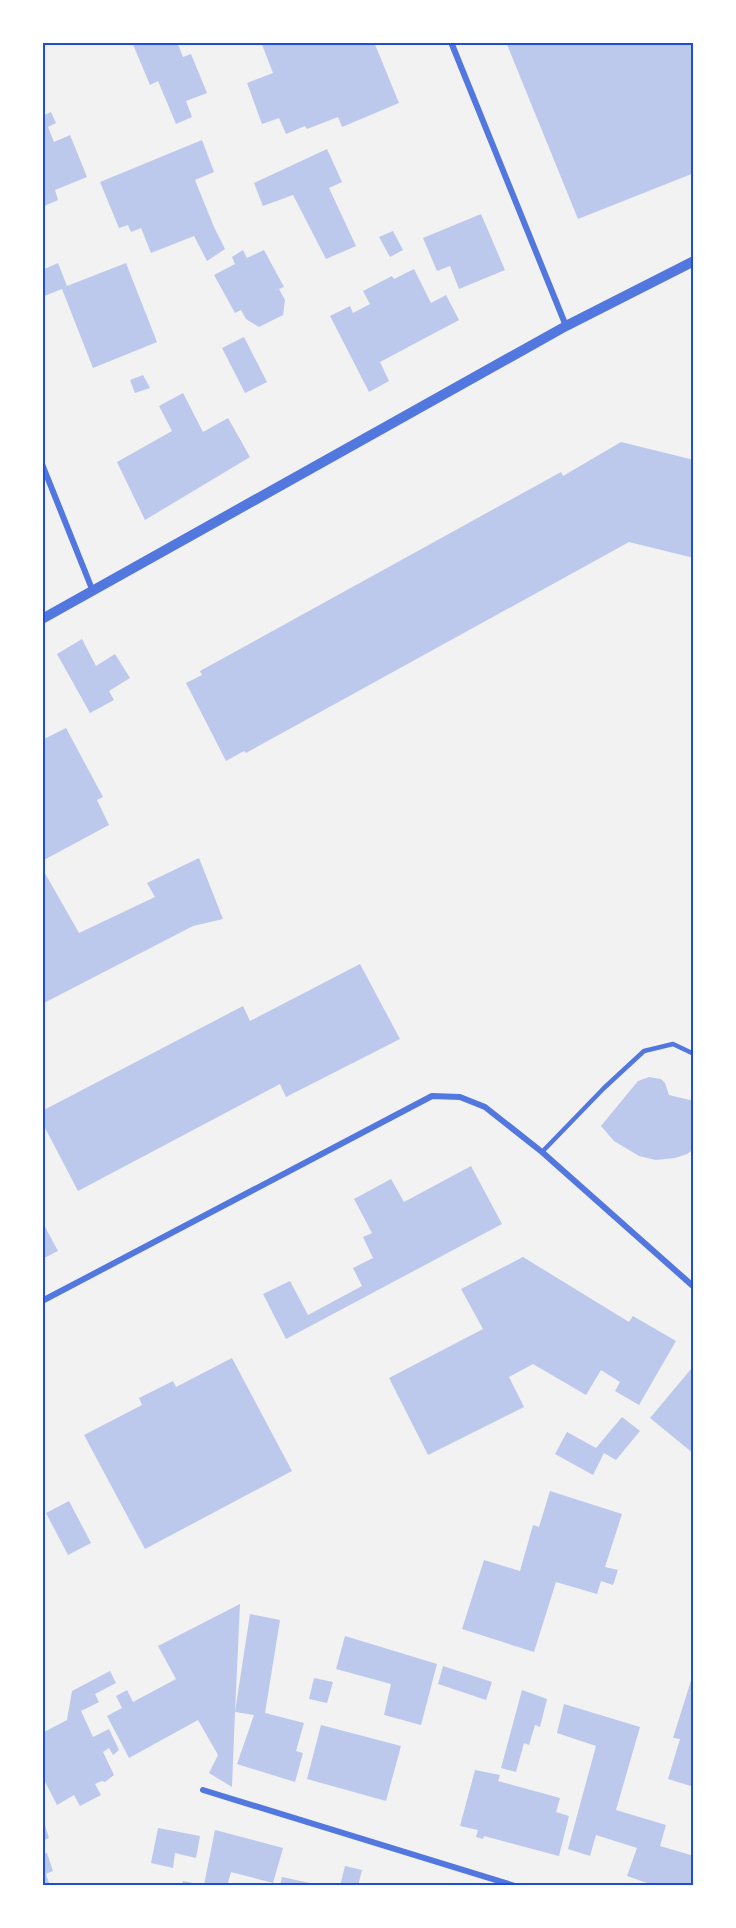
<svg xmlns="http://www.w3.org/2000/svg" width="736" height="1928" viewBox="0 0 736 1928" font-family="'Public Sans',sans-serif">
  <style>
    .building { fill: #bdc9ec }
    .lines { fill: none; stroke-linecap: round; stroke-linejoin: round }
    .service { stroke: #5277de; stroke-width: 4.5 }
    .minor { stroke: #5277de; stroke-width: 6 }
    .tertiary { stroke: #5277de; stroke-width: 10 }
    .neatline { fill: none; stroke: #1d4ed8; stroke-width: 2 }
  </style>
  <rect width="100%" height="100%" fill="#f2f2f2"/>
  <g class="building">
    <polygon points="132,42 177,42 183,57 191,54 207,93 186,101 192,117 176,124 158,81 150,85"/>
    <polygon points="261,42 374,42 399,103 342,127 338,117 307,129 305,126 286,134 279,118 262,124 247,83 273,73"/>
    <polygon points="506,42 694,42 694,173 578,219"/>
    <polygon points="51,112 56,123 48,127 54,142 70,135 87,177 55,190 58,200 42,207 42,116"/>
    <polygon points="202,140 214,172 195,180 214,227 225,249 207,261 194,236 151,253 141,228 131,232 128,225 119,228 100,182"/>
    <polygon points="327,149 342,182 329,188 356,246 326,259 293,195 263,206 254,183"/>
    <polygon points="481,214 505,270 459,289 450,266 437,271 423,238"/>
    <polygon points="393,231 403,250 390,257 379,237"/>
    <polygon points="243,250 247,258 264,250 284,287 279,289 285,300 283,315 259,327 246,319 241,310 235,313 214,275 235,264 232,257"/>
    <polygon points="58,263 67,286 126,263 157,342 93,368 62,289 42,297 42,270"/>
    <polygon points="414,269 431,303 446,295 459,320 380,362 389,381 369,392 330,316 350,306 353,313 370,304 363,291 392,276 394,279"/>
    <polygon points="244,337 267,382 245,393 222,348"/>
    <polygon points="143,375 150,388 135,393 130,380"/>
    <polygon points="183,393 203,432 228,418 250,457 145,520 117,462 172,431 159,406"/>
    <polygon points="621,442 694,460 694,558 629,542 246,753 244,751 226,761 186,683 202,675 200,671 561,472 563,476"/>
    <polygon points="82,639 96,666 115,654 130,678 109,691 114,700 90,713 57,654"/>
    <polygon points="66,728 103,797 97,800 109,825 42,861 42,740"/>
    <polygon points="199,858 223,919 193,926 42,1004 42,868 79,933 155,897 147,883"/>
    <polygon points="360,964 400,1039 286,1097 280,1084 78,1191 42,1122 42,1111 243,1006 250,1021"/>
    <polygon points="649,1077 661,1079 665,1083 669,1095 694,1101 694,1149 687,1154 675,1158 656,1160 639,1156 614,1141 601,1126 638,1081"/>
    <polygon points="471,1166 502,1224 286,1339 263,1294 290,1281 308,1315 362,1286 353,1268 373,1258 363,1237 372,1233 354,1199 391,1179 404,1202"/>
    <polygon points="42,1221 58,1251 42,1259"/>
    <polygon points="523,1257 629,1322 633,1316 676,1341 639,1405 615,1391 620,1382 601,1370 586,1395 533,1364 509,1377 524,1407 428,1455 389,1378 483,1329 461,1289"/>
    <polygon points="232,1358 292,1471 145,1549 84,1435 142,1405 139,1398 173,1381 176,1387"/>
    <polygon points="691,1369 694,1372 694,1454 650,1418"/>
    <polygon points="622,1417 640,1431 616,1460 604,1453 593,1475 555,1454 567,1432 596,1448"/>
    <polygon points="550,1491 622,1514 605,1567 618,1570 613,1585 601,1581 597,1594 556,1582 534,1652 462,1629 484,1560 520,1571 533,1525 539,1527"/>
    <polygon points="69,1501 91,1543 68,1555 46,1513"/>
    <polygon points="240,1604 235,1712 250,1614 280,1620 265,1713 304,1723 296,1751 303,1753 295,1782 237,1764 254,1715 235,1712 232,1787 209,1773 218,1755 198,1720 129,1758 107,1716 122,1708 116,1696 127,1690 133,1702 176,1679 158,1646"/>
    <polygon points="345,1636 437,1664 421,1725 384,1715 391,1684 336,1669"/>
    <polygon points="443,1666 492,1682 486,1700 438,1684"/>
    <polygon points="110,1671 116,1683 95,1694 99,1702 81,1711 93,1737 109,1729 119,1750 113,1755 109,1748 103,1752 114,1775 105,1782 102,1781 95,1784 101,1795 80,1806 74,1795 57,1805 42,1776 42,1733 67,1720 72,1691"/>
    <polygon points="694,1671 694,1787 668,1779 680,1739 673,1738"/>
    <polygon points="314,1678 333,1682 327,1703 309,1699"/>
    <polygon points="522,1690 547,1699 540,1727 535,1725 529,1745 524,1743 516,1772 501,1768"/>
    <polygon points="564,1704 640,1727 616,1810 666,1825 660,1846 694,1856 694,1886 646,1886 647,1883 627,1876 637,1848 596,1835 590,1856 568,1849 596,1746 557,1733"/>
    <polygon points="321,1725 401,1746 386,1801 307,1779"/>
    <polygon points="475,1770 500,1775 498,1781 560,1798 556,1812 569,1816 559,1856 484,1836 483,1839 476,1837 478,1830 460,1826"/>
    <polygon points="42,1816 49,1838 42,1841"/>
    <polygon points="158,1828 200,1836 196,1858 175,1853 173,1868 151,1863"/>
    <polygon points="215,1830 283,1848 273,1883 231,1872 227,1886 182,1886 183,1881 204,1885"/>
    <polygon points="47,1853 53,1871 46,1874 50,1886 42,1886 42,1854"/>
    <polygon points="345,1866 362,1870 358,1886 340,1886"/>
    <polygon points="282,1877 319,1885 319,1886 280,1886"/>
  </g>
  <g class="lines">
    <polyline class="service" points="542,1152 604,1088 644,1051 673,1044 694,1054"/>
    <g class="minor">
      <polyline points="451,42 566,326"/>
      <polyline points="42,464 92,589"/>
      <polyline points="42,1301 432,1096 460,1097 485,1107 542,1152 694,1287"/>
      <polyline points="203,1790 515,1886"/>
    </g>
    <polyline class="tertiary" points="42,619 566,326 694,261"/>
  </g>
  <rect width="736" height="1928" fill="none" stroke="#ffffff" stroke-width="87"/>
  <rect x="44" y="44" width="648" height="1840" class="neatline"/>
</svg>
